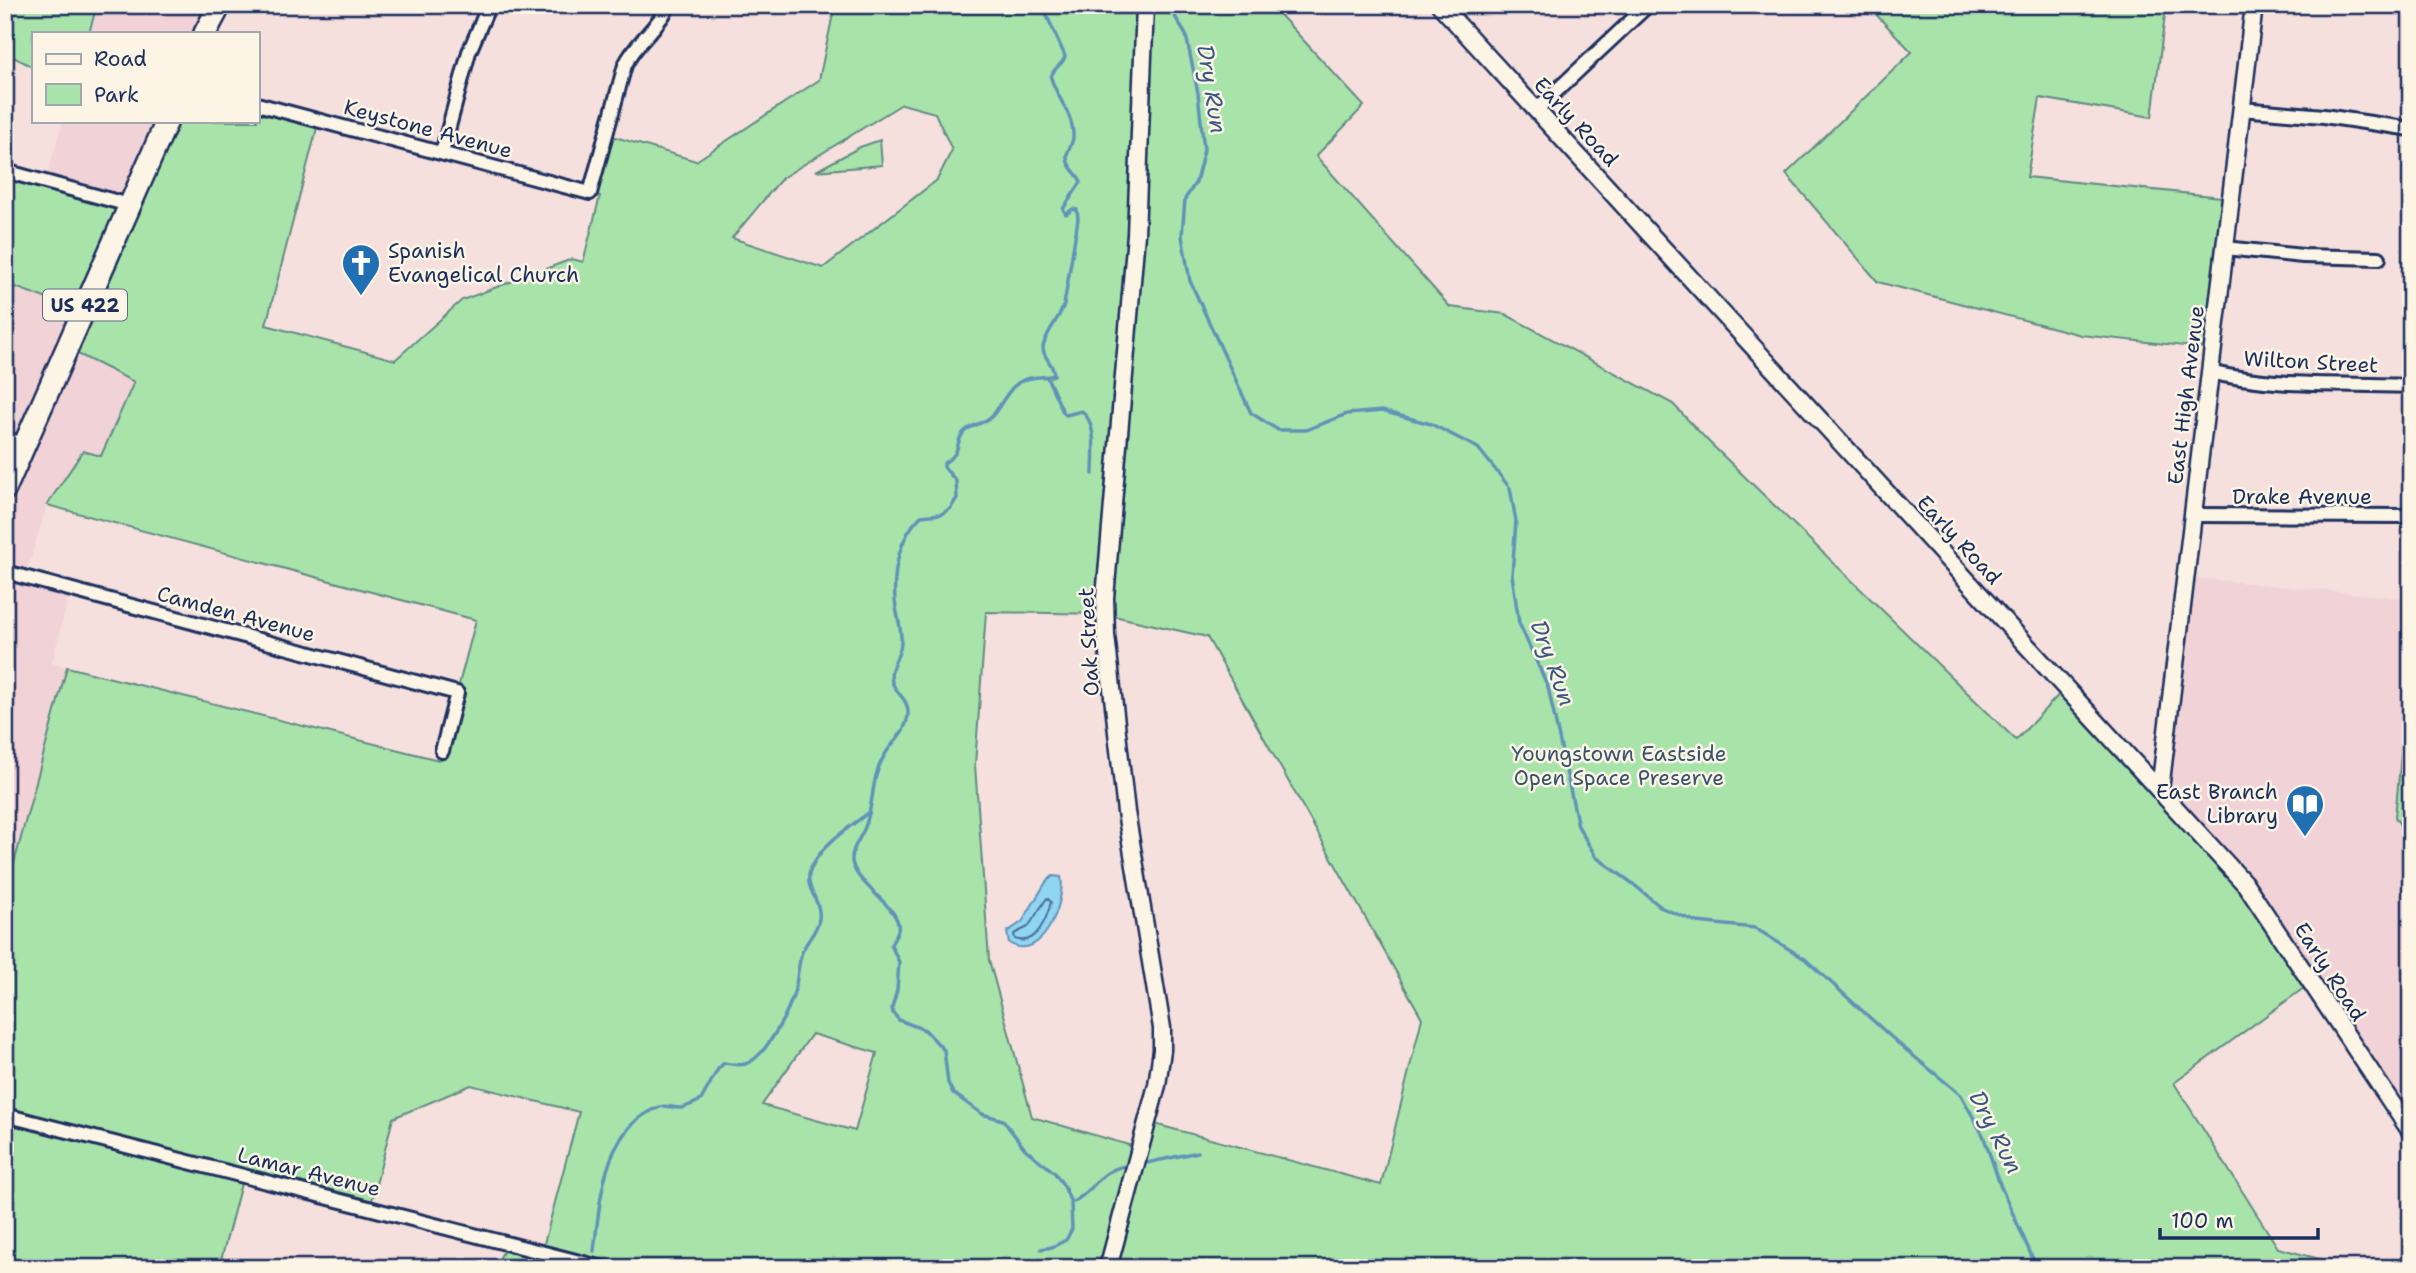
<svg xmlns="http://www.w3.org/2000/svg" width="2416" height="1273" viewBox="0 0 2416 1273" font-family="'Shantell Sans',sans-serif">
  <style>
    .built { fill: #f0d2d7 }
    .green { fill: #a8e4aa; stroke: #628a84; stroke-width: 2; fill-rule: evenodd }
    .water { fill: #90d5f2; stroke: #6193b7; stroke-width: 2 }
    .lines { fill: none; stroke-linecap: round; stroke-linejoin: round }
    .shore { stroke: #4a7199; stroke-width: 2 }
    .stream { stroke: #6193b7; stroke-width: 3.5 }
    .street-casing { stroke: #1b2f5e; stroke-width: 18 }
    .secondary-casing { stroke: #1b2f5e; stroke-width: 21 }
    .highway-casing { stroke: #1b2f5e; stroke-width: 26 }
    .street { stroke: #fcf5e5; stroke-width: 12 }
    .secondary { stroke: #fcf5e5; stroke-width: 16 }
    .highway { stroke: #fcf5e5; stroke-width: 21 }
    .labels { text-anchor: middle; stroke-width: 5; stroke-linejoin: round; paint-order: stroke }
    .shield { fill: #fcf5e5; stroke: #5e6a86; stroke-width: 2 }
    .shield-label { font-size: 19px; font-weight: bold; fill: #1b2f5e }
    .street-label { font-size: 21px; fill: #1b2f5e; stroke: #fcf5e5 }
    .poi-label { font-size: 21px; fill: #1b2f5e; stroke: #fcf5e5; text-anchor: start }
    .park-label { font-size: 21px; fill: #37536d; stroke: #fcf5e5 }
    .water-label { font-size: 23px; font-style: italic; fill: #385883; stroke: #fcf5e5 }
  </style>
  <rect width="100%" height="100%" fill="#f5e0dd"/>
  <filter id="ink" filterUnits="userSpaceOnUse"><feTurbulence type="fractalNoise" baseFrequency=".0143" numOctaves="2"/><feDisplacementMap in="SourceGraphic" scale="14" xChannelSelector="R" yChannelSelector="G"/><feConvolveMatrix kernelMatrix="1 2 1 2 8 2 1 2 1" color-interpolation-filters="sRGB"/></filter>
  <g filter="url(#ink)">
    <g class="built">
      <polygon points="97,5 220,5 205,33 89,33"/>
      <polygon points="63,121 167,121 129,205 45,182"/>
      <polygon points="5,283 82,312 67,348 135,382 101,456 47,505 25,577 70,590 52,663 67,667 5,897"/>
      <polygon points="2185,577 2411,599 2411,650 2395,817 2411,842 2411,1132 2256,899 2160,790"/>
    </g>
    <g class="green">
      <polygon points="5,5 97,5 89,33 33,33 33,67 5,53"/>
      <path d="M 835,5 L 1271,5 L 1364,106 L 1316,156 L 1450,307 L 1505,314 L 1673,404 L 1709,442 L 2016,740 L 2066,687 L 2228,864 L 2312,982 L 2174,1083 L 2278,1248 L 2353,1268 L 494,1268 L 508,1243 L 542,1251 L 579,1112 L 471,1085 L 393,1118 L 370,1208 L 243,1176 L 219,1268 L 5,1268 L 5,897 L 67,667 L 439,760 L 476,620 L 47,505 L 83,451 L 101,456 L 134,382 L 66,348 L 82,312 L 5,283 L 5,171 L 129,205 L 167,121 L 257,121 L 257,104 L 319,120 L 266,325 L 395,360 L 462,300 L 572,259 L 583,262 L 600,196 L 590,193 L 605,134 L 696,161 L 819,80 ZM 902,104 L 935,113 L 952,150 L 937,180 L 823,268 L 732,238 L 782,178 ZM 986,612 L 1105,614 L 1207,637 L 1422,1018 L 1381,1185 L 1147,1122 L 1139,1148 L 1032,1117 L 989,960 L 975,765 ZM 812,1034 L 877,1053 L 855,1131 L 762,1105 Z"/>
      <polygon points="1867,5 2158,5 2165,15 2152,117 2040,98 2027,177 2231,198 2212,349 2081,335 1878,282 1786,174 1912,52"/>
      <polygon points="880,140 882,165 816,171 860,147"/>
      <polygon points="2411,650 2411,842 2395,817"/>
    </g>
    <path class="water" d="M 1053,876 L 1061,877 C 1066,902 1042,964 1009,943 L 1007,932 L 1022,922 L 1046,882 Z"/>
    <g class="lines">
      <path class="shore" d="M 1047,898 L 1051,902 C 1047,918 1036,947 1015,939 L 1014,934 L 1028,927 Z"/>
      <g class="stream">
        <polyline points="1161,5 1170,8 1186,35 1198,93 1204,150 1196,182 1185,199 1182,236 1190,281 1251,413 1278,430 1306,430 1347,414 1382,411 1431,424 1478,448 1510,488 1516,521 1512,575 1519,623 1548,687 1578,826 1596,857 1632,883 1662,908 1697,922 1755,928 1805,959 1899,1044 1961,1095 1983,1135 2001,1187 2037,1268"/>
        <path d="M 1047,377 L 1063,412 L 1066,415 L 1082,411 C 1098,425 1093,455 1093,474"/>
        <polyline points="1142,1164 1198,1152"/>
        <path d="M 1071,1203 C 1098,1190 1096,1169 1131,1165"/>
        <path d="M 1041,1249 L 1052,1247 L 1066,1240 L 1072,1229 L 1071,1203 L 1064,1186 L 1054,1172 L 1025,1149 L 1003,1120 L 982,1114 L 953,1093 L 948,1083 L 944,1050 L 925,1030 L 899,1020 L 893,1013 L 892,1008 L 897,990 L 899,962 L 891,945 C 893,940 897,935 898,930 C 903,908 854,884 852,861 C 851,848 861,838 865,827 C 874,805 871,780 882,760 C 889,744 907,733 908,714 C 909,699 896,694 892,682 C 888,666 901,657 901,642 C 902,627 896,614 895,600 C 893,570 899,537 921,516 L 941,514 L 950,509 L 957,498 L 956,481 L 944,467 L 944,463 C 964,451 953,445 964,432 C 972,424 985,424 993,415 C 1003,403 1010,383 1027,379 C 1036,376 1045,378 1054,375 C 1054,364 1043,358 1043,348 C 1043,337 1060,317 1064,305 L 1078,219 L 1077,210 L 1073,209 L 1066,214 L 1063,209 L 1081,182 C 1078,173 1068,169 1067,158 C 1066,150 1073,145 1073,137 C 1074,115 1057,98 1051,78 C 1052,67 1063,66 1065,56 L 1042,5"/>
        <path d="M 594,1251 C 600,1202 603,1126 660,1107 C 666,1104 674,1109 681,1108 C 687,1107 695,1103 701,1100 L 718,1069 L 724,1063 C 730,1064 739,1066 745,1064 C 766,1058 790,1009 795,989 C 798,977 798,964 802,952 C 807,940 817,932 819,919 C 822,899 802,888 811,868 C 823,842 848,829 869,812"/>
      </g>
      <defs>
        <g id="street">
          <path d="M 257,104 L 590,193 L 625,65 C 636,42 658,28 669,5"/>
          <polyline points="2241,109 2324,116 2411,129"/>
          <polyline points="1536,110 1648,5"/>
          <polyline points="442,153 469,52 489,5"/>
          <polyline points="5,171 129,205"/>
          <polyline points="2225,248 2303,256 2379,258"/>
          <path d="M 2209,372 C 2276,388 2343,383 2411,386"/>
          <polyline points="5,439 25,444"/>
          <polyline points="2193,515 2411,516"/>
          <polyline points="5,572 457,693 442,751"/>
          <polyline points="5,1115 603,1268"/>
        </g>
        <g id="secondary">
          <polyline points="1440,5 2246,885 2411,1132"/>
          <polyline points="2160,790 2254,5"/>
          <polyline points="1108,1268 1157,1085 1162,1050 1162,1028 1126,812 1106,635 1105,598 1136,234 1145,5"/>
        </g>
        <g id="highway">
          <polyline points="205,33 220,5"/>
          <polyline points="5,489 167,121"/>
        </g>
      </defs>
      <use href="#street" class="street-casing"/>
      <use href="#secondary" class="secondary-casing"/>
      <use href="#highway" class="highway-casing"/>
      <use href="#street" class="street"/>
      <use href="#secondary" class="secondary"/>
      <use href="#highway" class="highway"/>
    </g>
  </g>
  <defs>
    <symbol id="church-pin" viewBox="-11 -11 22 30"><path d="M0 17L-7.5 6A9.5 9.5 0 1 1 7.5 6Z" fill="#1f6fb2" stroke="#fcf5e5"/><path d="M-1.2-6h2.4v3.5h3.3v2.4h-3.3V6h-2.4V-.1h-3.3v-2.4h3.3Z" fill="#fff"/></symbol>
    <symbol id="library-pin" viewBox="-11 -11 22 30"><path d="M0 17L-7.5 6A9.5 9.5 0 1 1 7.5 6Z" fill="#1f6fb2" stroke="#fcf5e5"/><path d="M-6-4Q-3-5.5-.7-3.5V5Q-3 3-6 4ZM6-4Q3-5.5 .7-3.5V5Q3 3 6 4Z" fill="#fff"/></symbol>
  </defs>
  <g fill-rule="evenodd">
    <use href="#church-pin" x="339" y="241" width="44" height="60"/>
    <use href="#library-pin" x="2283" y="782" width="44" height="60"/>
  </g>
  <g class="labels">
    <rect class="shield" x="43" y="289.5" width="84" height="31" rx="5"/>
    <g class="shield-label">
      <text x="85" y="312">US 422</text>
    </g>
    <g class="street-label">
      <text transform="translate(1576 122) rotate(47)" y="7">Early Road</text>
      <text transform="translate(428 129) rotate(15)" y="7">Keystone Avenue</text>
      <text transform="translate(2311 362) rotate(3)" y="7">Wilton Street</text>
      <text transform="translate(2186 395) rotate(-83)" y="7">East High Avenue</text>
      <text x="2302" y="504">Drake Avenue</text>
      <text transform="translate(1959 540) rotate(47)" y="7">Early Road</text>
      <text transform="translate(236 614) rotate(15)" y="7">Camden Avenue</text>
      <text transform="translate(1089 642) rotate(-93)" y="7">Oak Street</text>
      <text transform="translate(2330 972) rotate(57)" y="7">Early Road</text>
      <text transform="translate(309 1172) rotate(14)" y="7">Lamar Avenue</text>
    </g>
    <g class="poi-label">
      <text x="388" y="258">Spanish<tspan x="388" dy="24">Evangelical Church</tspan></text>
      <text x="2278" y="799" text-anchor="end">East Branch<tspan x="2278" dy="24">Library</tspan></text>
    </g>
    <g class="park-label">
      <text x="1619" y="761">Youngstown Eastside<tspan x="1619" dy="24">Open Space Preserve</tspan></text>
    </g>
    <g class="water-label">
      <text transform="translate(1212 89) rotate(81)" y="8">Dry Run</text>
      <text transform="translate(1553 663) rotate(70)" y="8">Dry Run</text>
      <text transform="translate(1996 1132) rotate(63)" y="8">Dry Run</text>
    </g>
  </g>
  <rect width="2416" height="1273" fill="none" stroke="#fcf5e5" stroke-width="28"/>
  <rect x="14" y="14" width="2388" height="1245" fill="none" stroke="#1b2f5e" stroke-width="2.5" filter="url(#ink)"/>
  <rect x="32" y="32" width="228" height="91" fill="#fcf5e5" stroke="#a2a6af" stroke-width="2"/>
  <rect x="46" y="54" width="35" height="10" fill="#fcf5e5" stroke="#a2a6af" stroke-width="2"/>
  <text x="94" y="66" font-size="21" fill="#1b2f5e">Road</text>
  <rect x="46" y="84" width="35" height="21" fill="#a8e4aa" stroke="#a2a6af" stroke-width="2"/>
  <text x="94" y="102" font-size="21" fill="#1b2f5e">Park</text>
  <path d="M2160 1228v10h158v-10" fill="none" stroke="#1b2f5e" stroke-width="3.5"/>
  <text x="2171" y="1228" font-size="21" fill="#1b2f5e" stroke="#fcf5e5" stroke-width="5" paint-order="stroke">100 m</text>
</svg>
